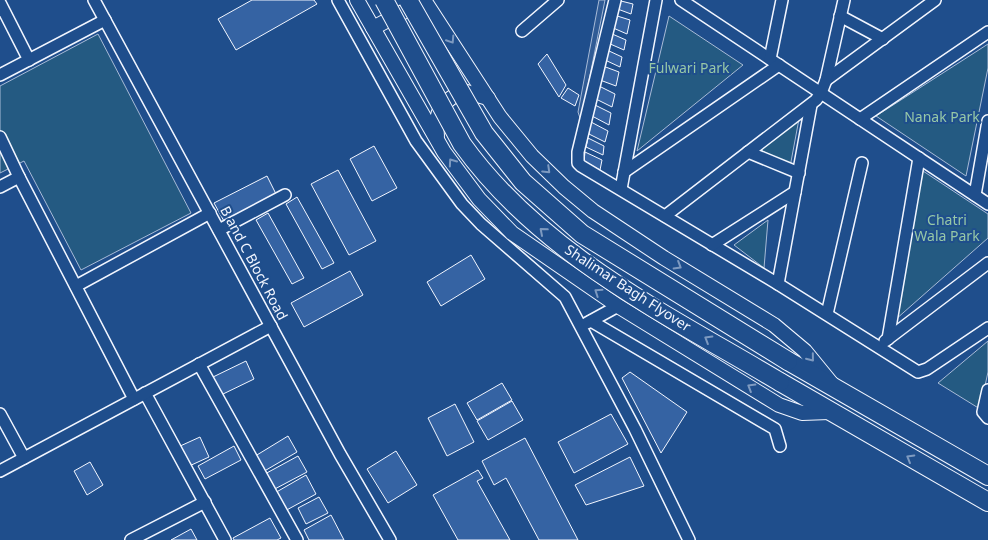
<svg xmlns="http://www.w3.org/2000/svg" width="988" height="540" viewBox="0 0 988 540" font-family="'Noto Sans',sans-serif">
  <style>
    .green { fill: #245a82; stroke: #a8bbd7 }
    .parking { fill: #305b95; stroke: #a8bbd7 }
    .building { fill: #3563a3; stroke: #f2f6ff }
    .lines { fill: none; stroke-linecap: round; stroke-linejoin: round }
    .minor-casing { stroke: #f2f6ff; stroke-width: 14 }
    .tertiary-casing { stroke: #f2f6ff; stroke-width: 16 }
    .primary-casing { stroke: #f2f6ff; stroke-width: 20 }
    .minor { stroke: #1f4e8c; stroke-width: 11 }
    .tertiary { stroke: #1f4e8c; stroke-width: 14 }
    .primary { stroke: #1f4e8c; stroke-width: 18 }
    .primary-bridge-casing { stroke: #f2f6ff; stroke-width: 20; stroke-linecap: butt }
    .primary-bridge { stroke: #1f4e8c; stroke-width: 18 }
    .oneway { stroke: #7e9ac0 }
    .labels { text-anchor: middle; stroke-width: 4; stroke-linejoin: round; paint-order: stroke }
    .park-label { font-size: 14px; fill: #97c8a6; stroke: #1f4e8c }
    .street-label { font-size: 14px; fill: #f2f6ff; stroke: #1f4e8c }
  </style>
  <rect width="100%" height="100%" fill="#1f4e8c"/>
  <g class="green">
    <polygon points="669,16 743,65 637,151"/>
    <polygon points="98,34 191,213 81,270 24,161 0,173 0,86"/>
    <polygon points="988,44 988,68 966,176 876,116"/>
    <polygon points="799,119 790,167 761,150"/>
    <polygon points="923,171 988,214 988,238 895,320"/>
    <polygon points="768,220 764,268 734,245"/>
    <polygon points="988,341 988,372 980,409 938,383"/>
  </g>
  <polygon class="parking" points="599,0 605,0 581,121 578,112"/>
  <g class="building">
    <polygon points="252,0 314,0 317,4 236,50 218,19"/>
    <polygon points="617,0 633,4 631,14 615,8"/>
    <polygon points="614,15 630,20 627,34 611,27"/>
    <polygon points="610,33 626,40 624,50 608,43"/>
    <polygon points="607,50 622,57 620,67 605,60"/>
    <polygon points="547,54 566,85 559,97 538,64"/>
    <polygon points="603,66 619,72 616,86 600,80"/>
    <polygon points="599,86 615,94 612,107 596,99"/>
    <polygon points="568,88 579,95 575,106 561,98"/>
    <polygon points="595,105 611,113 609,125 592,116"/>
    <polygon points="591,122 608,131 605,142 589,134"/>
    <polygon points="588,138 604,146 603,155 586,147"/>
    <polygon points="374,146 397,188 372,201 350,159"/>
    <polygon points="585,152 602,160 600,170 584,161"/>
    <polygon points="338,170 376,241 349,255 311,184"/>
    <polygon points="267,176 277,196 225,223 214,203"/>
    <polygon points="297,197 334,263 322,269 286,204"/>
    <polygon points="268,213 304,278 292,284 256,220"/>
    <polygon points="471,255 485,279 441,306 427,282"/>
    <polygon points="350,271 363,295 304,327 291,303"/>
    <polygon points="246,361 254,379 221,395 213,377"/>
    <polygon points="630,372 687,412 661,453 622,378"/>
    <polygon points="502,383 512,400 477,420 467,403"/>
    <polygon points="512,401 523,420 488,440 477,421"/>
    <polygon points="455,404 474,442 447,456 428,418"/>
    <polygon points="611,414 628,444 574,473 558,442"/>
    <polygon points="288,436 297,452 261,473 252,458"/>
    <polygon points="200,437 209,457 187,467 178,447"/>
    <polygon points="525,438 578,540 539,540 506,478 494,485 482,461"/>
    <polygon points="234,446 241,460 205,479 198,466"/>
    <polygon points="396,451 417,485 388,503 367,469"/>
    <polygon points="298,456 307,472 271,491 263,475"/>
    <polygon points="630,457 644,486 586,505 575,485"/>
    <polygon points="90,462 103,485 87,495 74,471"/>
    <polygon points="478,470 483,478 477,481 510,540 458,540 433,495"/>
    <polygon points="306,475 316,494 283,512 273,494"/>
    <polygon points="319,497 328,513 306,524 298,508"/>
    <polygon points="331,515 344,540 309,540 304,530"/>
    <polygon points="270,518 281,538 277,540 234,540 233,538"/>
    <polygon points="191,529 197,540 171,540"/>
  </g>
  <g class="lines">
    <defs>
      <g id="minor">
        <polyline points="94,0 340,454 390,540"/>
        <polyline points="338,0 416,141 462,204 481,224 565,297 635,429 689,540"/>
        <polyline points="615,0 578,152 578,163 581,166 778,284 918,372 927,369 988,328"/>
        <polyline points="681,0 988,204"/>
        <polyline points="0,3 29,60"/>
        <polyline points="840,16 883,39"/>
        <polyline points="522,31 558,0"/>
        <polyline points="770,59 782,0"/>
        <polyline points="0,75 105,20"/>
        <polyline points="826,80 935,0"/>
        <polyline points="860,119 988,32"/>
        <polyline points="0,137 19,177"/>
        <polyline points="748,152 799,173"/>
        <polyline points="624,172 779,65"/>
        <polyline points="0,187 19,177 134,399"/>
        <polyline points="621,189 656,0"/>
        <polyline points="975,195 988,121"/>
        <polyline points="665,216 816,100 821,93 826,80 844,0"/>
        <polyline points="219,230 285,195"/>
        <polyline points="712,245 795,192"/>
        <polyline points="778,284 811,105"/>
        <polyline points="76,286 210,213"/>
        <polyline points="827,314 862,163"/>
        <polyline points="591,321 775,429 780,446"/>
        <polyline points="587,323 618,306"/>
        <polyline points="888,339 919,158"/>
        <polyline points="885,341 988,263"/>
        <polyline points="199,364 297,540"/>
        <polyline points="988,390 983,412 988,418"/>
        <polyline points="145,393 225,540"/>
        <polyline points="0,414 24,458"/>
        <polyline points="0,471 271,326"/>
        <polyline points="131,540 205,502"/>
      </g>
      <g id="tertiary">
        <polyline points="357,0 444,152 479,199 512,233 618,306 779,405 802,413 829,412"/>
        <polyline points="424,0 500,117 532,156 564,187 593,211 664,258 774,325 805,351 832,384"/>
        <polyline points="373,28 420,3"/>
        <path d="M 437,136 C 434,112 442,101 463,91 L 488,98"/>
      </g>
      <g id="primary">
        <polyline points="788,361 988,476"/>
        <polyline points="780,382 988,502"/>
      </g>
    </defs>
    <use href="#minor" class="minor-casing"/>
    <use href="#tertiary" class="tertiary-casing"/>
    <use href="#primary" class="primary-casing"/>
    <use href="#minor" class="minor"/>
    <use href="#tertiary" class="tertiary"/>
    <use href="#primary" class="primary"/>
    <defs>
      <g id="primary-bridge">
        <path d="M 384,0 L 462,144 C 541,254 666,314 780,382"/>
        <polyline points="408,0 484,133 523,182 582,234 788,361"/>
      </g>
    </defs>
    <use href="#primary-bridge" class="primary-bridge-casing"/>
    <use href="#primary-bridge" class="primary-bridge"/>
  </g>
  <defs><path id="oneway-chevron" d="M-2-3.5L2.5 0L-2 3.5" fill="none" stroke-width="1.6" stroke-linecap="round" stroke-linejoin="round" transform="scale(1.25)"/></defs>
  <g class="oneway">
    <use href="#oneway-chevron" transform="translate(451 40) rotate(57)"/>
    <use href="#oneway-chevron" transform="translate(452 162) rotate(-125)"/>
    <use href="#oneway-chevron" transform="translate(547 170) rotate(44)"/>
    <use href="#oneway-chevron" transform="translate(543 231) rotate(-139)"/>
    <use href="#oneway-chevron" transform="translate(678 266) rotate(31)"/>
    <use href="#oneway-chevron" transform="translate(598 292) rotate(-146)"/>
    <use href="#oneway-chevron" transform="translate(708 339) rotate(-149)"/>
    <use href="#oneway-chevron" transform="translate(811 358) rotate(51)"/>
    <use href="#oneway-chevron" transform="translate(751 387) rotate(-149)"/>
    <use href="#oneway-chevron" transform="translate(910 458) rotate(-150)"/>
  </g>
  <g class="labels">
    <g class="park-label">
      <text x="689" y="73">Fulwari Park</text>
      <text x="942" y="122">Nanak Park</text>
      <text x="947" y="225">Chatri<tspan x="947" dy="16">Wala Park</tspan></text>
    </g>
    <g class="street-label">
      <text transform="translate(254 263) rotate(62)" y="5">B and C Block Road</text>
      <text transform="translate(628 288) rotate(33)" y="5">Shalimar Bagh Flyover</text>
    </g>
  </g>
</svg>
